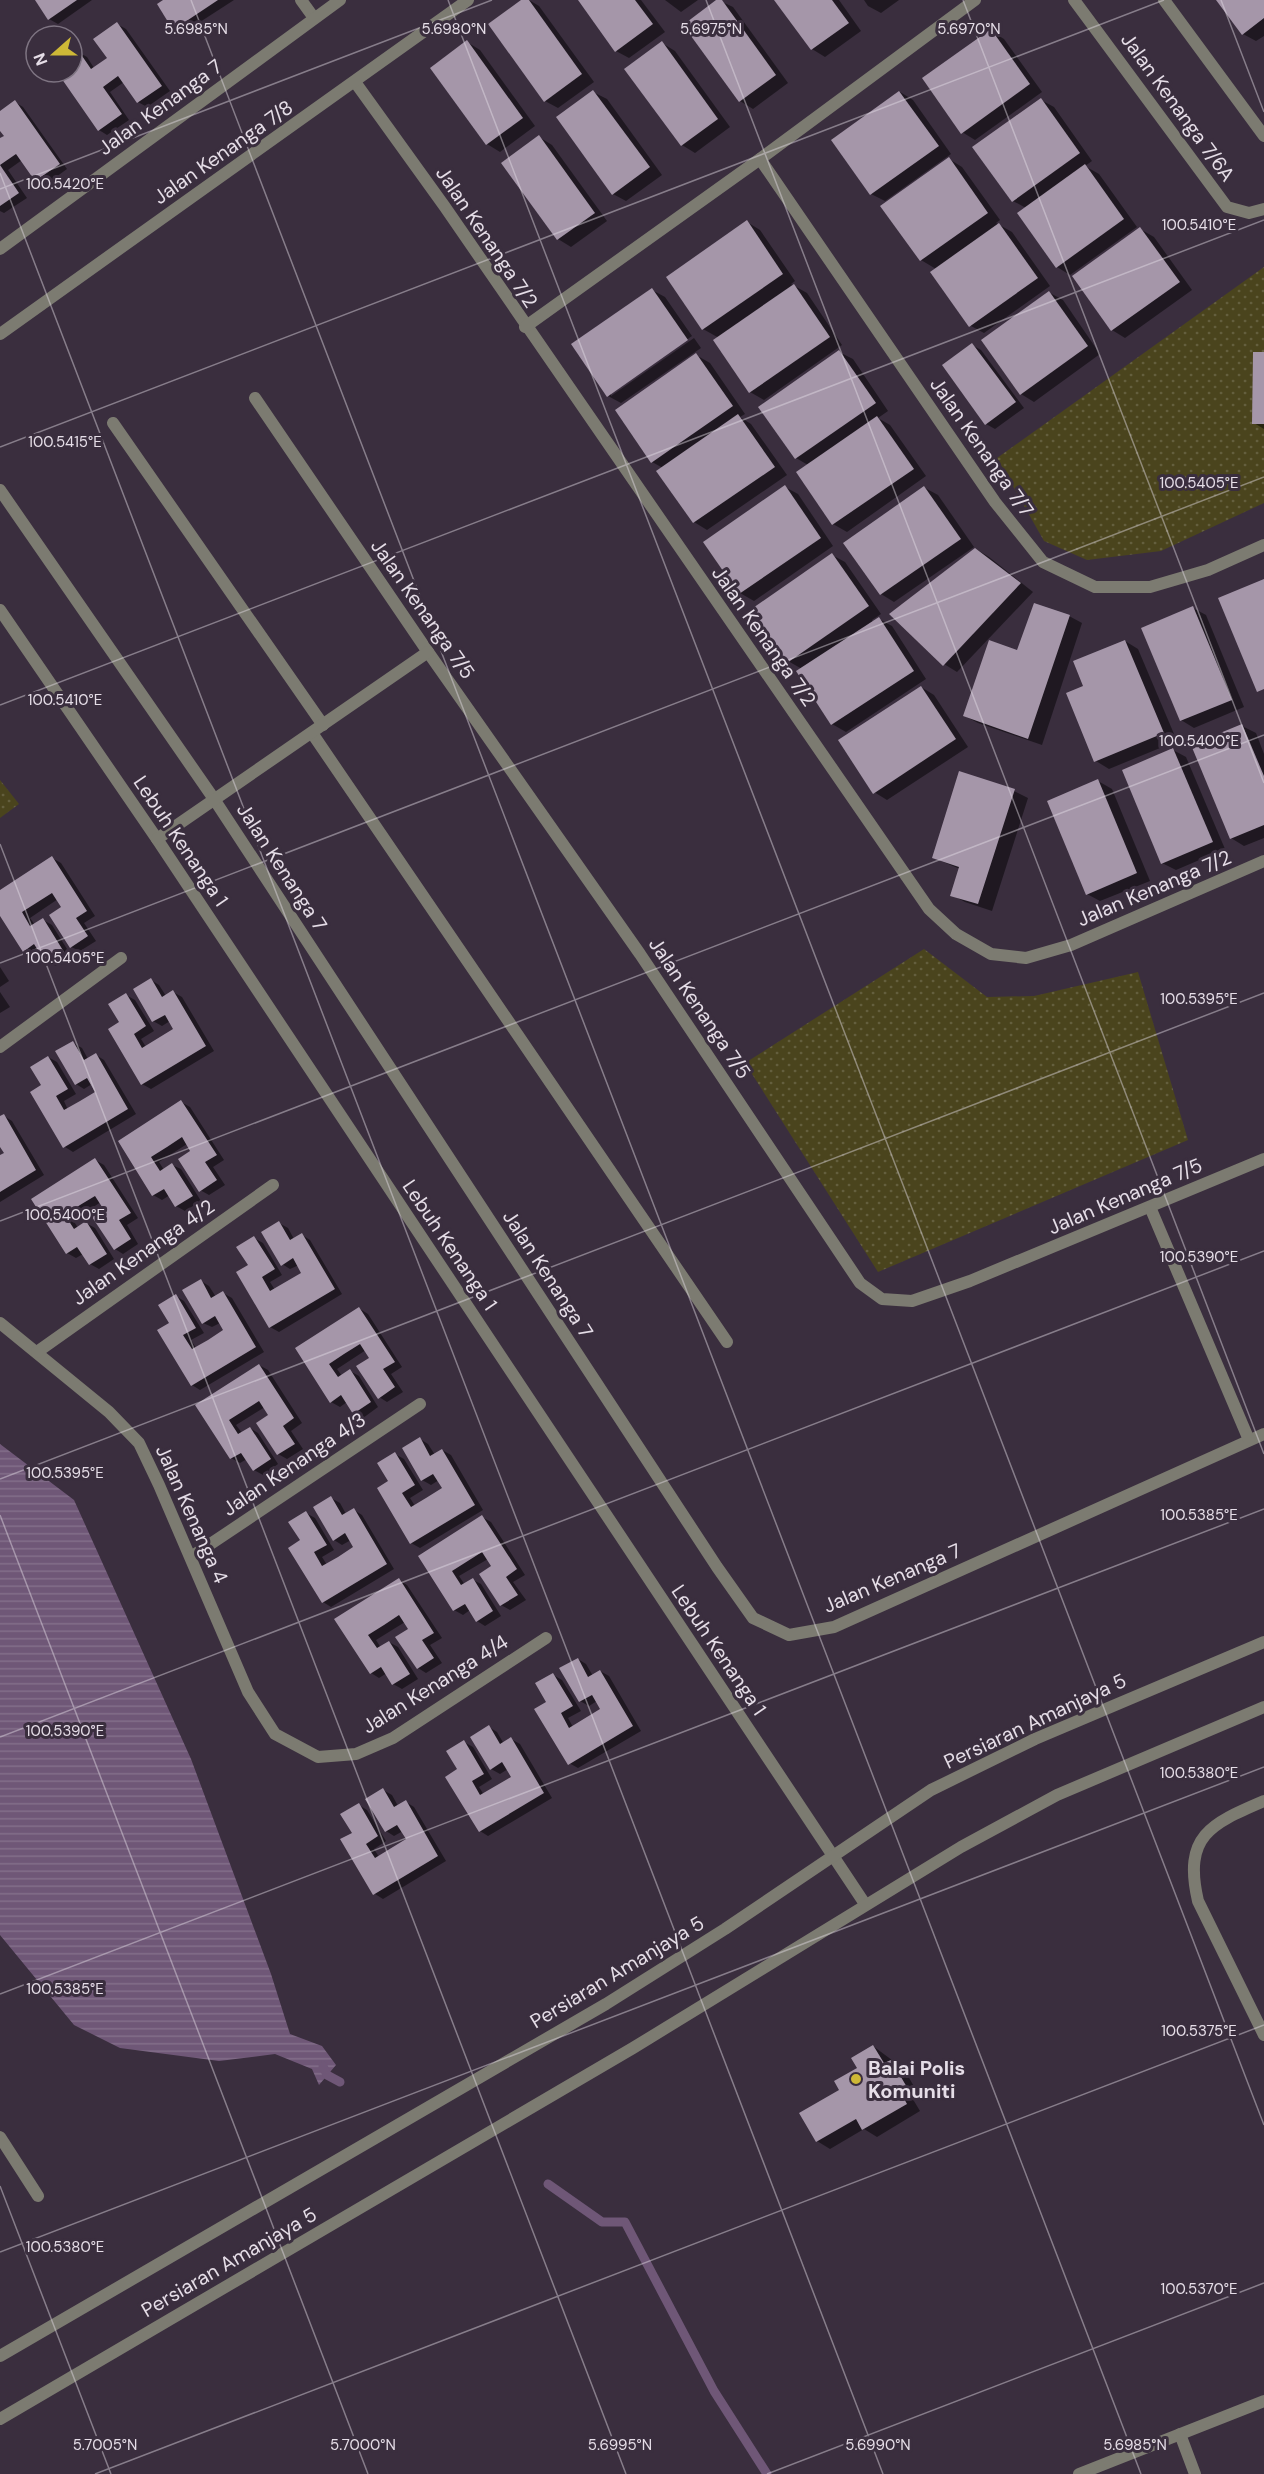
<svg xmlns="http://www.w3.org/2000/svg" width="1264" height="2474" viewBox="0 0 1264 2474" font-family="'DM Sans',sans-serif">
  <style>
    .grass { fill: url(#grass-dots) }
    .water { fill: url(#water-rules) }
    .shadow { fill: #0007 }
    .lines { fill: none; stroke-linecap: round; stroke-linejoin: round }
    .stream { stroke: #6f5777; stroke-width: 9 }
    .building { fill: #a596a9 }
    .service { stroke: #7c7b71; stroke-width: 12 }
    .minor { stroke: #7c7b71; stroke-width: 12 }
    .tertiary { stroke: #7c7b71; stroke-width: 12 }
    .ticks { fill: none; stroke: #e5dde7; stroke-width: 1.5; stroke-opacity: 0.45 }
    .poi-dot { fill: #ceb837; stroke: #3a2e3e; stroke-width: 2 }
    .labels { text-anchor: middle; stroke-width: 6; stroke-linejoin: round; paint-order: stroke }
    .street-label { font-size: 20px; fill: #e5dde7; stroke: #3a2e3e }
    .poi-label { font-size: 20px; font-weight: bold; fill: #e5dde7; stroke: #3a2e3e; text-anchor: start }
    .ticks-label { font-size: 15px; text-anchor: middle; fill: #e5dde7; stroke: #3a2e3e; stroke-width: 6; stroke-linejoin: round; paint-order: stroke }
  </style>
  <defs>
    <pattern id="grass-dots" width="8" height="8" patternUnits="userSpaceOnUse" patternTransform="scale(1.5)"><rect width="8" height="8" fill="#4a441d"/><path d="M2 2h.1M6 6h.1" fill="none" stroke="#645f3e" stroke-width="1.8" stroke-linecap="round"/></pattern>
    <pattern id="water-rules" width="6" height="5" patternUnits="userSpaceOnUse" patternTransform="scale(1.5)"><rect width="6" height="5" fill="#6f5777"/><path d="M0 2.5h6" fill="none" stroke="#836f8a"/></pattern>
  </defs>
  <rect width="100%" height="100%" fill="#3a2e3e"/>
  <g class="grass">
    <polygon points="1264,267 1264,503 1161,551 1087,560 1044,541 997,458"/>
    <polygon points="0,780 19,804 0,818"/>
    <polygon points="924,949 987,997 1034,996 1138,972 1188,1140 878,1272 745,1063"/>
  </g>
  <polygon class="water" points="0,1444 74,1500 191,1759 271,1974 290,2034 322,2046 336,2065 319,2085 312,2069 275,2054 219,2061 120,2048 74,2025 0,1935"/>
  <g class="shadow">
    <polygon points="37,0 92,0 58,24 49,19"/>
    <polygon points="166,0 234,0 183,33 174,28"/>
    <polygon points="523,0 529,0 539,6 594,82 558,108 545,101"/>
    <polygon points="580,0 641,0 665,32 629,58 616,51"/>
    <polygon points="665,0 698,0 681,12"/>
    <polygon points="718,0 733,7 788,83 753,109 740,101"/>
    <polygon points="776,0 839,0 861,31 825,57 812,49"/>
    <polygon points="864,0 899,0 881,13 868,6"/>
    <polygon points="1218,0 1264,0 1264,36 1256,41 1243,34"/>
    <polygon points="117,24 126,29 170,91 147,107 138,102 124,82 110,92 129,120 107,135 99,130 59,72 72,72 72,56 78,52 87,57 94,68 109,58"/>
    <polygon points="991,31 1004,39 1042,92 975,140 962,132"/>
    <polygon points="467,42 480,50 535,126 500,152 487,144"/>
    <polygon points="662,43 675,51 730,127 695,153 682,145"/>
    <polygon points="593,92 607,99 662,175 626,201 613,194"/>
    <polygon points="900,92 913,100 951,154 885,201 871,194"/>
    <polygon points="1041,100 1054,107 1092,161 1085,166 1099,174 1137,227 1070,275 1057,267 1019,213 1026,208 1013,201"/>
    <polygon points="15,102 23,107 67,169 45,185 36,180 22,160 8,170 27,198 4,213 0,211 0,140 6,136 0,128 0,112"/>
    <polygon points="539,137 552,145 607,221 571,247 558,239"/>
    <polygon points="949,159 962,167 1000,220 996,223 1012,232 1050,286 984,333 971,326 936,269 921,260"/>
    <polygon points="747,222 760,230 795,281 791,284 807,293 842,345 764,400 750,392 715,341 719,338 703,329"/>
    <polygon points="1140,229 1154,237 1192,290 1125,338 1112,330"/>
    <polygon points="652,290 665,297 692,336 611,392 611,396 694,338 701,348 621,403 608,396"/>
    <polygon points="1050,293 1063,300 1100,354 1034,402 1021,394"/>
    <polygon points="972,345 981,350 1024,408 995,429 986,424"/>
    <polygon points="839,352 853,359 888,411 878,418 890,425 926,476 847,532 833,524 808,465 796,458"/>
    <polygon points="1264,354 1264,429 1254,423"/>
    <polygon points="696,355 710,363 745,414 740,417 751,424 787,475 707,530 694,522 663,468 652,462"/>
    <polygon points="785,487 798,494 833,546 754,601 740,593 705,542"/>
    <polygon points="925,488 938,495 974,547 894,602 881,594 845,543"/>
    <polygon points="976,549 989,557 1033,592 957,672 944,664"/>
    <polygon points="832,555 845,562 881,614 872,620 873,623 879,619 892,626 926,679 846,732 832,724 802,669 788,661"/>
    <polygon points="1193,608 1206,615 1244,707 1194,728 1181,720"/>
    <polygon points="1069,616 1082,623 1042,745 978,723 965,716 1018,652"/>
    <polygon points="1125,641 1138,649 1177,741 1109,769 1096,761 1085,687"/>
    <polygon points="921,687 934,695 968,747 887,800 874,792"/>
    <polygon points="1242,726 1256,733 1264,754 1264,838 1244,846 1231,838"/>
    <polygon points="1173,750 1186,757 1225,849 1176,870 1162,863"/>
    <polygon points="1098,781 1112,789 1150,881 1100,901 1087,894"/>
    <polygon points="1014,791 1028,798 992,911 965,902 952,895 960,869 934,858"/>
    <polygon points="52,858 61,863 95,916 84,923 96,941 80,951 71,947 63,907 58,899 30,918 35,925 43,920 52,925 72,957 56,966 47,961 40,951 32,956 24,951 0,913 0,891"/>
    <polygon points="0,967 9,981 0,987"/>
    <polygon points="151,980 159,985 166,996 173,992 182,997 214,1051 151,1089 142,1084 126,995 135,1000 154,1031 141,1039 146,1047 175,1030 170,1021 162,1026 153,1021 135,990"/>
    <polygon points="0,992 10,1007 0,1013"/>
    <polygon points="73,1043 82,1048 88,1059 96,1055 104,1060 136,1114 73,1152 65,1147 44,1086 48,1057 57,1062 76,1094 64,1101 68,1110 97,1092 92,1084 84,1089 76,1084"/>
    <polygon points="181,1102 190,1107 224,1160 213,1167 225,1185 209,1195 200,1190 193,1152 187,1144 159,1162 164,1170 172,1165 181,1169 201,1201 185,1211 176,1206 170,1195 162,1200 153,1195 120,1141"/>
    <polygon points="4,1116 12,1121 44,1175 0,1202 0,1157 6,1154 0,1146 0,1118"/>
    <polygon points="95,1160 104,1165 138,1218 127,1225 138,1244 123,1254 115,1249 106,1210 101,1202 73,1220 78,1228 86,1223 95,1228 114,1259 99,1269 90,1264 83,1254 76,1258 67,1253 33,1200"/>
    <polygon points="279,1223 288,1228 294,1239 302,1235 310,1240 342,1294 279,1332 270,1327 250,1266 254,1238 263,1243 282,1275 270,1282 275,1290 303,1273 299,1265 290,1269 282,1264"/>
    <polygon points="201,1281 209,1286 216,1297 223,1293 232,1298 264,1352 200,1390 192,1385 171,1324 176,1296 184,1301 204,1333 191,1340 196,1348 225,1331 220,1323 212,1327 203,1323"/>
    <polygon points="360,1309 368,1314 402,1367 391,1374 403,1392 387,1402 379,1397 371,1358 366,1350 337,1369 342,1376 350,1371 359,1376 378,1407 363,1418 354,1413 347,1402 340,1407 331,1402 297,1348"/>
    <polygon points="259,1365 268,1370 302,1423 291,1431 303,1449 287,1459 278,1454 271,1415 265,1407 236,1425 242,1433 250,1428 258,1433 278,1464 263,1475 254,1470 247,1459 240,1463 231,1458 197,1405"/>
    <polygon points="420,1439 428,1444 435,1455 442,1450 451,1455 483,1510 420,1548 411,1543 390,1482 395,1454 404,1459 423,1490 410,1498 415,1506 444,1488 439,1480 431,1485 422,1480 404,1448"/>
    <polygon points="331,1498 340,1503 346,1514 354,1510 362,1515 394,1569 331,1607 323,1602 302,1541 306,1513 315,1518 334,1550 322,1557 327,1565 355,1548 351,1540 342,1545 334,1540"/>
    <polygon points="482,1517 491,1522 525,1575 513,1582 526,1600 510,1610 501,1605 481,1574 493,1566 488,1559 459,1576 465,1585 473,1580 481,1584 501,1616 485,1626 477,1621 470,1610 463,1615 454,1610 420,1556"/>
    <polygon points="399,1580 407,1585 442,1638 430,1645 442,1663 426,1673 418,1668 410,1629 405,1622 376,1640 381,1648 389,1642 398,1647 418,1679 402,1689 393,1684 387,1673 379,1678 371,1673 337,1619"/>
    <polygon points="578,1659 586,1664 593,1676 600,1671 609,1676 641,1731 578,1768 569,1763 548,1702 553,1675 562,1680 581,1711 568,1718 573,1727 602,1710 597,1701 589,1706 580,1701"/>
    <polygon points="489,1727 497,1732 504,1744 511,1739 520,1744 552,1798 488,1836 480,1831 459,1770 464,1742 473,1747 492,1779 479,1787 484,1795 513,1777 508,1769 500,1774 491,1769"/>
    <polygon points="383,1790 392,1795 398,1806 406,1802 414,1807 446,1861 383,1899 375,1894 354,1833 359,1805 367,1810 386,1841 374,1849 379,1857 408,1840 403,1831 394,1836 386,1831"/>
    <polygon points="873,2046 904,2069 920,2097 914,2101 920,2111 877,2137 864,2129 830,2149 817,2141 841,2090"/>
  </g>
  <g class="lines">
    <g class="stream">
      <polyline points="323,2066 327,2075 340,2082"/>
      <polyline points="548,2184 602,2222 625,2222 714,2391 767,2474"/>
    </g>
  </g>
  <g class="building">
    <polygon points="35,0 77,0 48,20"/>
    <polygon points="163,0 218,0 173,30 157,4"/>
    <polygon points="521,0 529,0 582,74 544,102 488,24"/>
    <polygon points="578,0 635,0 653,24 615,52"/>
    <polygon points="716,0 722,0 776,75 739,102 683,25"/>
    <polygon points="774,0 832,0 849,23 811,50"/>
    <polygon points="1216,0 1264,0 1264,18 1242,35"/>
    <polygon points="117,22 162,86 137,103 118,76 103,87 122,114 98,131 57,72 72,72 72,54 78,50 91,69 107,58 93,39"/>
    <polygon points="991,29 1030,84 961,134 922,78"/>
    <polygon points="467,40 523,118 486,145 430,68"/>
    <polygon points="662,41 718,119 681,146 624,69"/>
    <polygon points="593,90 650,167 612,195 556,117"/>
    <polygon points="899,91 939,146 870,195 831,140"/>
    <polygon points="1041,98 1080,153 1012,202 972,147"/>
    <polygon points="15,100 60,164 35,181 16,154 0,165 0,138 4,136 0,131 0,111"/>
    <polygon points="539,135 595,213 557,240 501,163"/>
    <polygon points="949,157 988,213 920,261 880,206"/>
    <polygon points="1085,164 1124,219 1056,268 1017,213"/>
    <polygon points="0,165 19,193 0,206"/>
    <polygon points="747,220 783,274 702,330 666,277"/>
    <polygon points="999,223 1038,278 969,327 930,272"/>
    <polygon points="1140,227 1180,282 1111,331 1072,276"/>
    <polygon points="794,284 830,337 749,393 713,340"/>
    <polygon points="652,288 688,340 607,397 571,344"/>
    <polygon points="1049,291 1088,346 1020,395 981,340"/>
    <polygon points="972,343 1016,402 985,425 942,365"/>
    <polygon points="839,350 876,403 795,459 758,407"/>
    <polygon points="1253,352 1264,352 1264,424 1252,424"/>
    <polygon points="696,353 733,406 651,463 615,410"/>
    <polygon points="738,414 775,467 693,523 656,471"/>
    <polygon points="877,416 914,469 832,525 796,472"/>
    <polygon points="785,485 821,538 739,594 703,542"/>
    <polygon points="924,486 961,539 880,595 843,543"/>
    <polygon points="975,548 1021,583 943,666 889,614"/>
    <polygon points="832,553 869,606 787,663 750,610"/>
    <polygon points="1264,579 1264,689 1257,692 1218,598"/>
    <polygon points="1034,603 1070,615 1028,739 963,716 989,640 1017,650"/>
    <polygon points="1193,606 1232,700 1180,721 1141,628"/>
    <polygon points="879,617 914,671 831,725 796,671"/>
    <polygon points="1125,640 1164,733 1094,762 1066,693 1083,686 1073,661"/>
    <polygon points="921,686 956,739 873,794 838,740"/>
    <polygon points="1242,724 1264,776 1264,825 1230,839 1191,745"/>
    <polygon points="1173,748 1213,842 1161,864 1122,770"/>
    <polygon points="959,771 1015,789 978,904 950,896 959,867 932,858"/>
    <polygon points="1098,779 1137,873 1086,895 1047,801"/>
    <polygon points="52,856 87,911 76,918 88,936 70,948 49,915 61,907 52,893 22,912 30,926 43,918 64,952 46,963 34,944 23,952 0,916 0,890"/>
    <polygon points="151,978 162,997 173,990 206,1046 141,1085 108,1029 119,1022 108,1004 126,993 146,1026 134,1034 142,1048 173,1029 165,1015 152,1022 133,989"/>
    <polygon points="73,1041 84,1060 96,1053 128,1109 63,1148 30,1092 41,1085 30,1067 48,1056 68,1089 56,1096 64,1110 80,1101 95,1092 87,1078 75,1085 55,1051"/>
    <polygon points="181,1100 217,1155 205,1162 217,1180 199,1192 178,1159 190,1151 182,1137 167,1147 151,1157 160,1171 172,1163 193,1196 175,1207 164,1189 152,1196 118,1141"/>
    <polygon points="4,1114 36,1170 0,1192 0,1155 4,1153 0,1147 0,1116"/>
    <polygon points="95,1158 131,1213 119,1220 131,1239 114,1250 92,1217 104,1210 95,1196 80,1205 65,1215 74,1229 86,1221 107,1254 89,1265 77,1247 66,1254 31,1199"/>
    <polygon points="279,1221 290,1240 302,1233 335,1289 269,1328 236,1272 248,1265 236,1247 254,1236 275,1269 262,1277 270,1291 301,1273 293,1258 281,1266 261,1232"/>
    <polygon points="201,1279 211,1298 223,1291 256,1347 191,1386 157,1330 169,1323 158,1305 176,1294 196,1328 183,1335 192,1349 208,1340 223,1330 215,1316 202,1324 182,1290"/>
    <polygon points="359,1307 395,1362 383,1369 395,1387 378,1399 356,1366 369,1358 360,1344 344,1354 329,1364 338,1377 350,1369 371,1402 353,1414 341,1395 330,1403 295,1348"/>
    <polygon points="259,1364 294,1418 283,1426 295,1444 277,1455 256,1423 268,1415 259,1401 229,1420 238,1434 250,1427 271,1459 253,1471 241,1453 230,1459 195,1405"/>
    <polygon points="420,1437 430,1456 442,1449 475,1505 410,1544 377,1488 388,1481 377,1463 395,1452 415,1485 402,1493 411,1507 426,1498 442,1488 433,1474 421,1481 402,1448"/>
    <polygon points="331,1496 342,1515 354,1508 387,1564 322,1603 288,1548 300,1540 288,1522 306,1511 327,1545 314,1552 322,1566 338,1557 353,1547 345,1533 333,1541 313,1507"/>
    <polygon points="482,1515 517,1569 506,1577 518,1595 500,1606 479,1574 491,1566 482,1552 452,1571 461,1585 473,1578 493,1611 476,1622 465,1604 453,1611 418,1556"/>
    <polygon points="399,1578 434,1633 422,1640 434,1658 417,1669 395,1637 408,1629 399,1615 384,1625 368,1635 377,1648 389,1641 410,1674 392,1685 381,1667 370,1674 334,1619"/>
    <polygon points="578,1658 588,1677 600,1670 633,1726 568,1765 534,1709 546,1702 535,1683 553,1673 573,1706 561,1713 569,1728 600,1709 592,1695 579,1702 559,1668"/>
    <polygon points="489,1725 500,1744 511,1737 544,1793 479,1832 445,1777 457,1769 446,1751 464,1740 484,1774 472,1781 480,1795 511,1777 502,1762 490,1770 470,1737"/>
    <polygon points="383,1788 394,1807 406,1800 438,1856 373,1895 340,1839 352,1833 340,1814 359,1803 378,1836 366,1844 375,1858 406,1839 397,1825 385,1832 365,1799"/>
    <polygon points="873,2045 884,2063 891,2060 908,2089 901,2093 907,2104 862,2130 856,2119 816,2142 799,2113 839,2090 834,2081 857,2068 851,2058"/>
  </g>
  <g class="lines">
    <g class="service">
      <polyline points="113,423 323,725"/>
      <polyline points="312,733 727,1342"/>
    </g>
    <g class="minor">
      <polyline points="301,0 314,18"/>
      <polyline points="1074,0 1227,207 1249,213 1264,209"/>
      <polyline points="1164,0 1264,136"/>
      <polyline points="355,82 445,207 929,909 956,934 991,954 1026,958 1071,945 1264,861"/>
      <polyline points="760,159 995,502 1043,562 1095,587 1150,587 1208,570 1264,545"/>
      <polyline points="0,249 340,0"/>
      <polyline points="525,327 760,159 975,0"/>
      <polyline points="0,334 468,0"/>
      <polyline points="255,398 428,652 640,954 860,1283 882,1299 912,1301 970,1281 1264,1159"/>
      <polyline points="0,490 214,799 717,1567 753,1618 789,1635 834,1627 1264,1434"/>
      <polyline points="0,610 157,839 865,1904"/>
      <polyline points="157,839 428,652"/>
      <polyline points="0,1047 121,958"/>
      <polyline points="1150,1207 1249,1440"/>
      <polyline points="0,1323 109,1412 139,1443 159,1485 248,1692 275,1734 318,1757 356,1754 393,1738 546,1638"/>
      <polyline points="37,1352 273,1185"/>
      <polyline points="191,1557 420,1404"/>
      <path d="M 1264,1801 C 1210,1824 1183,1836 1198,1901 L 1264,2035"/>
      <polyline points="0,2137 38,2196"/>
      <polyline points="1180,2434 1195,2474"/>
      <polyline points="1079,2474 1264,2401"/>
    </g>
    <g class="tertiary">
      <polyline points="0,2356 606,2004 725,1929 931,1790 1035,1739 1264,1642"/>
      <polyline points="0,2419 633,2048 961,1847 1057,1795 1264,1707"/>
    </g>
  </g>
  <path class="ticks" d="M 191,0 L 1141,2474M 448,0 L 1264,2125M 706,0 L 1264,1454M 963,0 L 1264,783M 1221,0 L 1264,112M 0,173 L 883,2474M 0,189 L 492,0M 0,447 L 1164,0M 0,705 L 1264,220M 0,844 L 626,2474M 0,963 L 1264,477M 0,1221 L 1264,735M 0,1479 L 1264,993M 0,1515 L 368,2474M 0,1737 L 1264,1251M 0,1994 L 1264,1509M 0,2186 L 111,2474M 0,2252 L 1264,1767M 95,2474 L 1264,2025M 767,2474 L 1264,2283"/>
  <circle class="poi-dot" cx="856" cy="2079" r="6"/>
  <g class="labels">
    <g class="street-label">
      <text transform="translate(160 107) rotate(-36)" y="7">Jalan Kenanga 7</text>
      <text transform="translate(1178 107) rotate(54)" y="7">Jalan Kenanga 7/6A</text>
      <text transform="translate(223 152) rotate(-35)" y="7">Jalan Kenanga 7/8</text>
      <text transform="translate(487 237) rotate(56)" y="7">Jalan Kenanga 7/2</text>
      <text transform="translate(982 447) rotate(55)" y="7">Jalan Kenanga 7/7</text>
      <text transform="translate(423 609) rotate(55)" y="7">Jalan Kenanga 7/5</text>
      <text transform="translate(764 636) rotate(55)" y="7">Jalan Kenanga 7/2</text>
      <text transform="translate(181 841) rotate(56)" y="7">Lebuh Kenanga 1</text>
      <text transform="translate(282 867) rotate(57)" y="7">Jalan Kenanga 7</text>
      <text transform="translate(1154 888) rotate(-23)" y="7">Jalan Kenanga 7/2</text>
      <text transform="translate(700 1008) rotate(56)" y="7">Jalan Kenanga 7/5</text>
      <text transform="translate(1125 1196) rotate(-23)" y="7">Jalan Kenanga 7/5</text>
      <text transform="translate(450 1245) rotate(56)" y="7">Lebuh Kenanga 1</text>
      <text transform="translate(143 1252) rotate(-35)" y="7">Jalan Kenanga 4/2</text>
      <text transform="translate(548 1274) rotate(57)" y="7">Jalan Kenanga 7</text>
      <text transform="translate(294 1464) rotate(-34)" y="7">Jalan Kenanga 4/3</text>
      <text transform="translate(192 1514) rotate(66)" y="7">Jalan Kenanga 4</text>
      <text transform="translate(892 1578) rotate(-23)" y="7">Jalan Kenanga 7</text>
      <text transform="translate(719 1650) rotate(56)" y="7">Lebuh Kenanga 1</text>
      <text transform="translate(435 1684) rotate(-32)" y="7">Jalan Kenanga 4/4</text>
      <text transform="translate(1035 1721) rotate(-25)" y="7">Persiaran Amanjaya 5</text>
      <text transform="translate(617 1972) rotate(-31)" y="7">Persiaran Amanjaya 5</text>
      <text transform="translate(229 2262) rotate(-30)" y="7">Persiaran Amanjaya 5</text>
    </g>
    <g class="poi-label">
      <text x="868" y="2075">Balai Polis<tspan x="868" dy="23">Komuniti</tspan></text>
    </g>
  </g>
  <g class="ticks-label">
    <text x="196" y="34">5.6985°N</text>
    <text x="454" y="34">5.6980°N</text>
    <text x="711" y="34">5.6975°N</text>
    <text x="969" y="34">5.6970°N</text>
    <text x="65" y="189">100.5420°E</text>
    <text x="1199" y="230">100.5410°E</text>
    <text x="65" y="447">100.5415°E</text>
    <text x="1199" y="488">100.5405°E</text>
    <text x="65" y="705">100.5410°E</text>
    <text x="1199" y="746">100.5400°E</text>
    <text x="65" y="963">100.5405°E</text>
    <text x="1199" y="1004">100.5395°E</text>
    <text x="65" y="1220">100.5400°E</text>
    <text x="1199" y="1262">100.5390°E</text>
    <text x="65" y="1478">100.5395°E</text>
    <text x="1199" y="1520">100.5385°E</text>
    <text x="65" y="1736">100.5390°E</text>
    <text x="1199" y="1778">100.5380°E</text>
    <text x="65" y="1994">100.5385°E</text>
    <text x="1199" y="2036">100.5375°E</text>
    <text x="65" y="2252">100.5380°E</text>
    <text x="1199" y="2294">100.5370°E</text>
    <text x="105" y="2450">5.7005°N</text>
    <text x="363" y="2450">5.7000°N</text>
    <text x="620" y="2450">5.6995°N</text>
    <text x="878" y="2450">5.6990°N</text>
    <text x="1135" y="2450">5.6985°N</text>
  </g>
  <g transform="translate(54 54) rotate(249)"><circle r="28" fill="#3a2e3e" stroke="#7e7482" stroke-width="1.5"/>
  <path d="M0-4.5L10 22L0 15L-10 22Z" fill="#ceb837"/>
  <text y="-9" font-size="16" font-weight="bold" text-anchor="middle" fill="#e5dde7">N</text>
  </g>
</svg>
